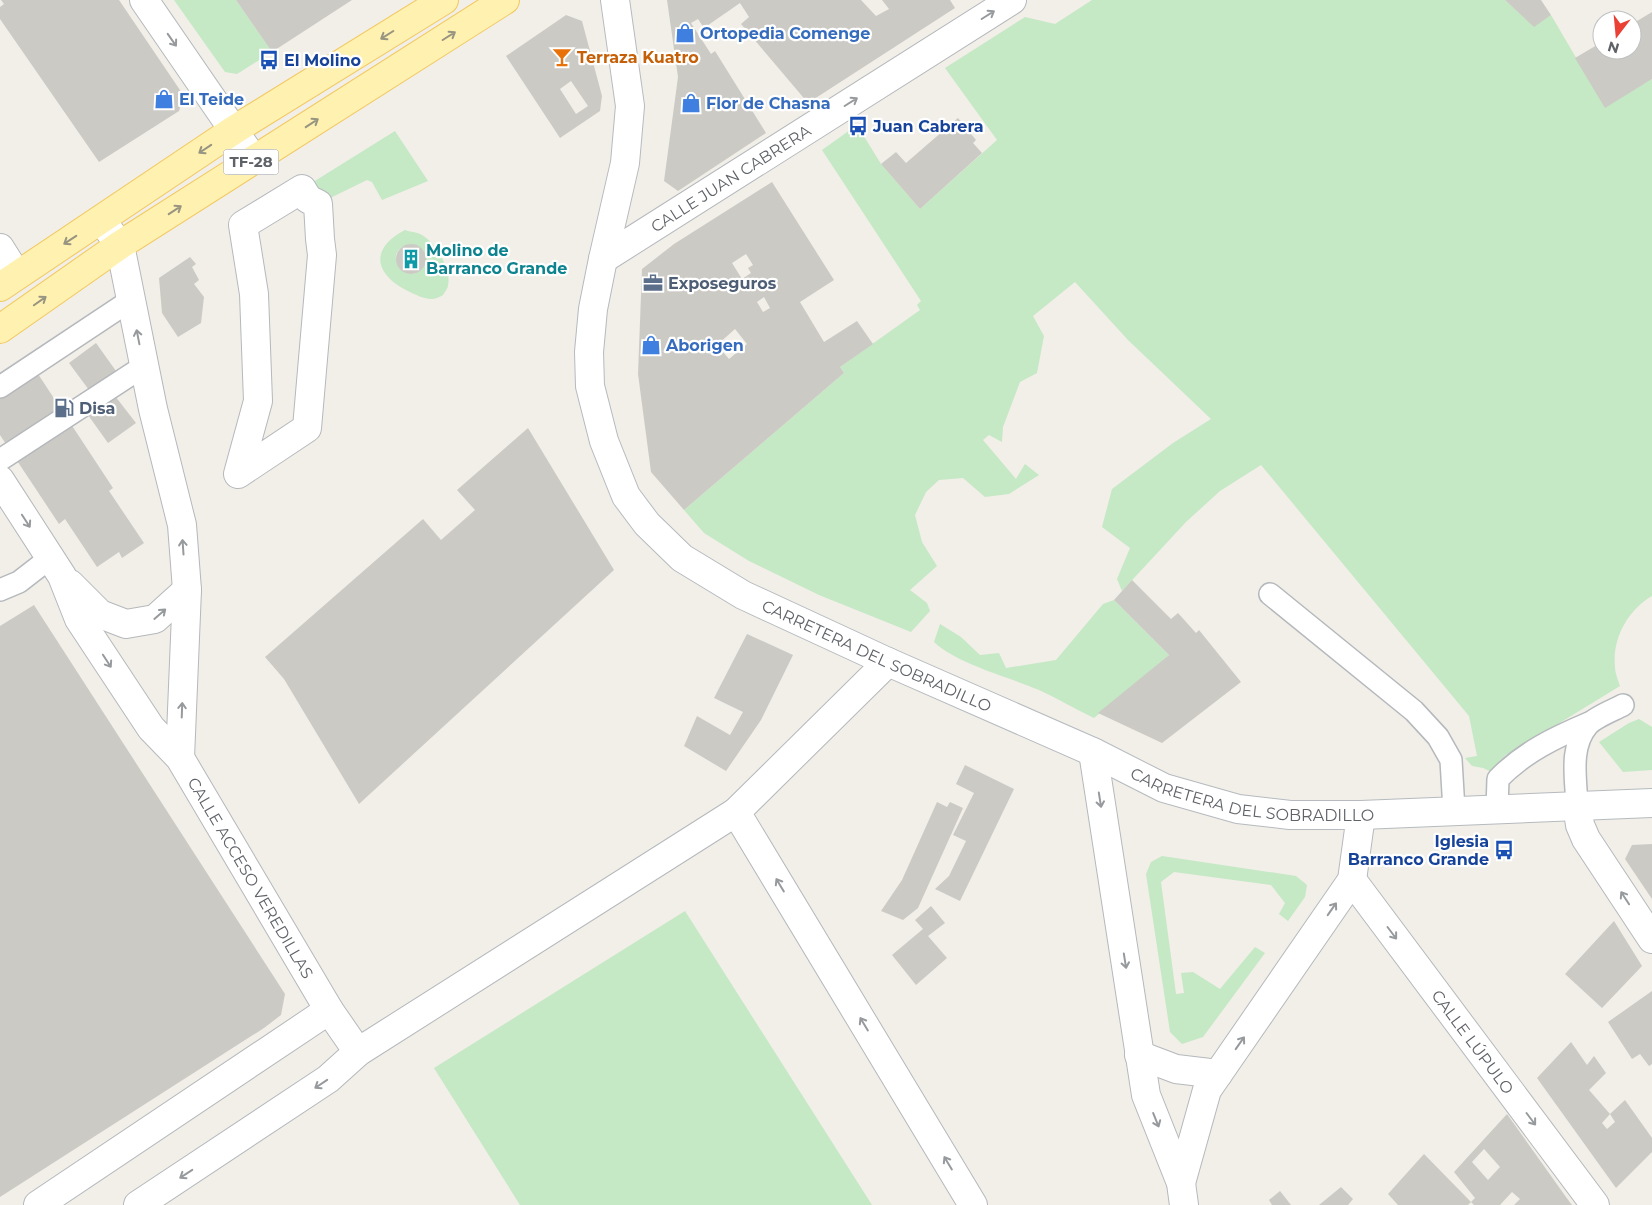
<svg xmlns="http://www.w3.org/2000/svg" width="1652" height="1205" viewBox="0 0 1652 1205" font-family="Montserrat,sans-serif">
  <style>
    .green { fill: #c5e8c5; fill-rule: evenodd }
    .building { fill: #cccac5; fill-rule: evenodd }
    .lines { fill: none; stroke-linecap: round; stroke-linejoin: round }
    .service-casing { stroke: #b5b8bc; stroke-width: 24 }
    .pedestrian-casing { stroke: #b5b8bc; stroke-width: 30 }
    .minor-casing { stroke: #b5b8bc; stroke-width: 30 }
    .secondary-casing { stroke: #b6babf; stroke-width: 30 }
    .primary-casing { stroke: #f2c75f; stroke-width: 30 }
    .service { stroke: #fff; stroke-width: 21 }
    .pedestrian { stroke: #fff; stroke-width: 28 }
    .minor { stroke: #fff; stroke-width: 28 }
    .secondary { stroke: #fff; stroke-width: 28 }
    .primary { stroke: #fff1af; stroke-width: 28 }
    .oneway { stroke: #979a9d }
    .oneway2 { stroke: #979581 }
    .labels { text-anchor: middle; stroke-width: 4.5; stroke-linejoin: round; paint-order: stroke }
    .shield { fill: #fff; stroke: #8f9295; stroke-width: 1 }
    .shield-label { font-size: 15px; font-weight: bold; fill: #5f6368 }
    .shop-label { font-size: 16px; font-weight: bold; fill: #366cbe; stroke: #fff; text-anchor: start }
    .food-label { font-size: 16px; font-weight: bold; fill: #c56008; stroke: #fff; text-anchor: start }
    .transit-label { font-size: 16px; font-weight: bold; fill: #164399; stroke: #fff; text-anchor: start }
    .street-label { font-size: 16px; fill: #5f6368; stroke: #fff }
    .culture-label { font-size: 16px; font-weight: bold; fill: #0d838f; stroke: #fff; text-anchor: start }
    .service-label { font-size: 16px; font-weight: bold; fill: #4e5e75; stroke: #fff; text-anchor: start }
  </style>
  <rect width="100%" height="100%" fill="#f1efe8"/>
  <g class="green">
    <polygon points="174,0 236,0 272,52 237,74 225,72"/>
    <path d="M 1092,0 L 1505,0 L 1534,26 L 1551,15 L 1605,107 L 1652,79 L 1652,596 C 1628,610 1612,638 1615,667 C 1615,673 1618,680 1620,686 L 1522,746 L 1515,755 L 1507,754 L 1500,760 L 1494,773 L 1483,768 L 1472,766 L 1465,758 L 1477,756 L 1469,716 L 1261,465 L 1220,491 L 1186,522 L 1122,591 L 1117,579 L 1130,548 L 1102,527 L 1112,489 L 1173,443 L 1211,419 L 1128,340 L 1075,282 L 1033,316 L 1044,336 L 1037,373 L 1020,382 L 1003,427 L 1002,442 L 989,435 L 983,440 L 1016,479 L 1025,464 L 1039,475 L 1009,494 L 985,497 L 963,478 L 939,480 L 926,492 L 915,515 L 922,542 L 937,566 L 910,590 L 927,603 L 930,611 L 911,632 L 819,595 L 749,561 L 704,533 L 684,510 L 844,373 L 840,367 L 920,310 L 917,305 L 921,301 L 822,150 L 857,125 L 881,164 L 920,209 L 997,140 L 945,68 L 1025,17 L 1055,24 Z"/>
    <polygon points="395,131 428,181 382,200 372,182 367,180 318,204 302,189"/>
    <path d="M 405,230 C 410,232 416,232 420,234 C 434,240 452,269 448,285 C 448,288 445,292 443,295 C 440,297 435,299 432,299 C 424,299 416,295 410,292 C 375,276 368,249 405,230 ZM 410,244 C 421,246 430,254 423,266 C 410,289 377,253 410,244 Z"/>
    <path d="M 1114,600 L 1169,655 L 1094,718 C 1075,709 1057,698 1039,690 C 1009,677 957,664 934,642 L 940,624 L 961,637 L 980,655 L 999,653 L 1006,668 L 1056,660 L 1103,604 Z"/>
    <polygon points="1639,719 1652,727 1652,770 1623,772 1599,742 1629,723"/>
    <polygon points="1162,856 1296,876 1307,885 1305,897 1288,921 1279,914 1285,903 1271,885 1174,872 1161,882 1176,994 1184,993 1181,973 1193,972 1220,989 1255,947 1265,953 1203,1037 1182,1044 1170,1032 1146,874 1151,862"/>
    <polygon points="685,911 872,1205 520,1205 434,1068"/>
  </g>
  <g class="building">
    <polygon points="1,0 119,0 184,96 179,111 99,162 0,19 0,7 4,4"/>
    <polygon points="236,0 352,0 272,52"/>
    <polygon points="667,0 861,0 876,16 889,9 882,0 950,0 955,8 808,103 741,24 749,17 740,3 704,28 698,19 691,23 711,54 715,51 766,133 678,191 664,181 678,77"/>
    <polygon points="1505,0 1541,0 1551,15 1534,27"/>
    <polygon points="1652,12 1652,79 1605,108 1575,58 1602,42 1602,50 1632,50 1632,24"/>
    <path d="M 566,15 L 582,21 L 602,96 L 600,111 L 560,138 L 506,56 ZM 571,81 L 588,106 L 576,114 L 560,89 Z"/>
    <polygon points="958,118 976,140 973,143 982,153 920,209 881,164 896,152 906,163"/>
    <path d="M 772,182 L 834,280 L 800,302 L 824,342 L 857,321 L 873,344 L 840,367 L 844,373 L 684,510 L 651,472 L 638,374 L 642,269 L 674,244 ZM 746,254 L 753,265 L 748,268 L 751,273 L 742,279 L 732,263 ZM 764,297 L 770,308 L 763,312 L 757,302 ZM 735,329 L 747,344 L 729,359 L 717,345 Z"/>
    <circle cx="411" cy="259" r="15"/>
    <polygon points="190,257 196,264 192,267 199,280 194,284 204,297 201,323 178,337 162,313 159,278"/>
    <polygon points="96,343 116,371 89,390 69,363"/>
    <polygon points="38,374 113,488 109,491 144,543 122,558 119,552 97,567 65,519 59,524 0,435 0,399"/>
    <polygon points="115,396 136,423 108,443 88,415"/>
    <polygon points="528,428 614,570 359,804 284,679 265,657 423,519 441,540 475,510 457,490"/>
    <polygon points="1132,580 1171,619 1178,613 1196,633 1199,630 1241,682 1162,743 1098,713 1169,655 1114,600"/>
    <polygon points="34,605 285,994 281,1015 264,1028 0,1197 0,626"/>
    <polygon points="747,634 793,655 761,720 726,771 684,746 697,716 730,735 743,712 714,698"/>
    <polygon points="965,765 1014,789 960,901 935,889 949,876 966,841 953,835 974,793 956,784"/>
    <polygon points="937,802 947,807 950,802 963,808 918,908 903,920 881,911 902,880"/>
    <polygon points="1652,844 1652,899 1625,859 1632,845"/>
    <polygon points="931,906 945,923 928,936 947,958 916,985 892,955 923,929 915,920"/>
    <polygon points="1614,921 1642,966 1602,1008 1565,974"/>
    <polygon points="1652,991 1652,1064 1649,1066 1640,1054 1632,1059 1608,1022"/>
    <polygon points="1571,1042 1587,1065 1594,1056 1606,1073 1589,1090 1610,1114 1602,1123 1607,1129 1615,1122 1610,1114 1625,1100 1652,1138 1652,1152 1616,1188 1537,1078"/>
    <path d="M 1507,1114 L 1566,1197 L 1572,1205 L 1514,1205 L 1520,1199 L 1512,1192 L 1500,1205 L 1474,1205 L 1471,1202 L 1475,1198 L 1454,1172 ZM 1484,1149 L 1500,1167 L 1488,1180 L 1472,1162 Z"/>
    <polygon points="1424,1154 1471,1202 1468,1205 1398,1205 1388,1194"/>
    <polygon points="1341,1187 1353,1199 1348,1205 1319,1205"/>
    <polygon points="1280,1191 1291,1205 1272,1205 1269,1200"/>
  </g>
  <g class="lines">
    <defs>
      <g id="service">
        <polyline points="0,387 131,300"/>
        <polyline points="0,460 144,366"/>
        <polyline points="0,590 19,582 50,558"/>
        <polyline points="1270,594 1414,711 1438,737 1451,760 1454,810"/>
        <path d="M 1577,805 C 1576,779 1569,747 1588,725 C 1595,717 1614,710 1623,705"/>
        <path d="M 1497,809 L 1498,779 C 1524,752 1556,737 1589,723"/>
      </g>
      <polygon id="pedestrian" points="302,189 308,199 318,204 320,239 322,255 307,428 238,474 258,401 254,294 243,225"/>
      <g id="minor">
        <polyline points="144,0 254,160"/>
        <polyline points="101,220 120,245 153,409 182,525 187,590 180,758"/>
        <polyline points="0,248 17,275"/>
        <path id="s1" d="M 603,259 L 1012,0"/>
        <path id="s2" d="M 0,480 L 62,576 L 79,619 L 151,728 L 180,758 L 329,1010 L 358,1052"/>
        <polyline points="70,584 100,614 126,624 155,619 187,590"/>
        <polyline points="1093,752 1146,1095 1181,1183 1184,1205"/>
        <polyline points="1577,805 1580,825 1586,839 1652,939"/>
        <polyline points="736,812 973,1205"/>
        <path id="s3" d="M 1352,880 L 1595,1205"/>
        <polyline points="1139,1055 1176,1069 1218,1074"/>
        <polyline points="1181,1183 1207,1090 1352,880 1361,815"/>
        <polyline points="38,1205 329,1010"/>
        <polyline points="138,1205 328,1079 358,1052 736,812 888,662"/>
      </g>
      <g id="secondary">
        <path id="s4" d="M 615,0 L 630,106 L 625,163 L 603,259 L 593,309 L 589,352 L 590,386 L 604,441 L 626,496 L 647,524 L 682,558 L 743,595 L 888,662 L 1093,752 L 1164,788 L 1238,809 L 1290,815 L 1361,815 L 1652,803"/>
      </g>
      <g id="primary">
        <polyline points="0,287 234,130 444,0"/>
        <polyline points="0,329 120,245 505,0"/>
      </g>
    </defs>
    <use href="#service" class="service-casing"/>
    <use href="#pedestrian" class="pedestrian-casing"/>
    <use href="#minor" class="minor-casing"/>
    <use href="#secondary" class="secondary-casing"/>
    <use href="#primary" class="primary-casing"/>
    <use href="#service" class="service"/>
    <use href="#pedestrian" class="pedestrian"/>
    <use href="#minor" class="minor"/>
    <use href="#secondary" class="secondary"/>
    <use href="#primary" class="primary"/>
  </g>
  <defs><path id="oneway-shaft" d="M-6 0H5M1.5-3L5.5 0L1.5 3" fill="none" stroke-width="1.6" stroke-linecap="round" stroke-linejoin="round" transform="scale(1.25)"/></defs>
  <g class="oneway">
    <use href="#oneway-shaft" transform="translate(988 15) rotate(-32)"/>
    <use href="#oneway-shaft" transform="translate(172 40) rotate(55)"/>
    <use href="#oneway-shaft" transform="translate(851 102) rotate(-32)"/>
    <use href="#oneway-shaft" transform="translate(138 337) rotate(-101)"/>
    <use href="#oneway-shaft" transform="translate(26 521) rotate(57)"/>
    <use href="#oneway-shaft" transform="translate(183 547) rotate(-94)"/>
    <use href="#oneway-shaft" transform="translate(160 614) rotate(-41)"/>
    <use href="#oneway-shaft" transform="translate(107 661) rotate(57)"/>
    <use href="#oneway-shaft" transform="translate(182 710) rotate(-88)"/>
    <use href="#oneway-shaft" transform="translate(1100 800) rotate(81)"/>
    <use href="#oneway-shaft" transform="translate(780 885) rotate(-121)"/>
    <use href="#oneway-shaft" transform="translate(1625 898) rotate(-123)"/>
    <use href="#oneway-shaft" transform="translate(1332 909) rotate(-55)"/>
    <use href="#oneway-shaft" transform="translate(1392 933) rotate(53)"/>
    <use href="#oneway-shaft" transform="translate(1125 961) rotate(81)"/>
    <use href="#oneway-shaft" transform="translate(864 1024) rotate(-121)"/>
    <use href="#oneway-shaft" transform="translate(1240 1043) rotate(-55)"/>
    <use href="#oneway-shaft" transform="translate(321 1084) rotate(146)"/>
    <use href="#oneway-shaft" transform="translate(1531 1119) rotate(53)"/>
    <use href="#oneway-shaft" transform="translate(1156 1120) rotate(68)"/>
    <use href="#oneway-shaft" transform="translate(948 1163) rotate(-121)"/>
    <use href="#oneway-shaft" transform="translate(186 1174) rotate(147)"/>
  </g>
  <g class="oneway2">
    <use href="#oneway-shaft" transform="translate(387 35) rotate(148)"/>
    <use href="#oneway-shaft" transform="translate(449 36) rotate(-32)"/>
    <use href="#oneway-shaft" transform="translate(312 123) rotate(-33)"/>
    <use href="#oneway-shaft" transform="translate(205 149) rotate(146)"/>
    <use href="#oneway-shaft" transform="translate(175 210) rotate(-33)"/>
    <use href="#oneway-shaft" transform="translate(70 240) rotate(147)"/>
    <use href="#oneway-shaft" transform="translate(40 301) rotate(-35)"/>
  </g>
  <defs>
    <symbol id="shop-bare" viewBox="-9 -9 18 18"><path d="M-5-2.5h2.3a2.7 3.5 0 0 1 5.4 0H5L5.5 6h-11ZM-1.5-2.5h3a1.5 2.3 0 0 0-3 0Z" fill="#3f7fe0" stroke="#fff" stroke-width="2.5" paint-order="stroke"/></symbol>
    <symbol id="bar-bare" viewBox="-9 -9 18 18"><path d="M-6-5H6L.8 .8V4.5H3.5V6h-7V4.5H-.8V.8Z" fill="#e8710a" stroke="#fff" stroke-width="2.5" paint-order="stroke"/></symbol>
    <symbol id="bus-bare" viewBox="-9 -9 18 18"><path d="M-5-6H5V4H4V6H2V4H-2V6H-4V4H-5ZM-3.5-4V0h7V-4ZM-3.5 1.2v1.5H-2V1.2ZM2 1.2v1.5H3.5V1.2Z" fill="#1a4fb4" stroke="#fff" stroke-width="2.5" paint-order="stroke"/></symbol>
    <symbol id="building-bare" viewBox="-9 -9 18 18"><path d="M-4-6H4V6H1V3H-1V6H-4ZM-2.5-4.3h1.7v1.8h-1.7ZM.8-4.3h1.7v1.8H.8ZM-2.5-1h1.7V.8h-1.7ZM.8-1h1.7V.8H.8Z" fill="#0f9aa8" stroke="#fff" stroke-width="2.5" paint-order="stroke"/></symbol>
    <symbol id="office-bare" viewBox="-9 -9 18 18"><path d="M-6-3h4V-5.5h4V-3h4V5H-6ZM-1-4.5V-3h2v-1.5ZM-6 0V1H6V0Z" fill="#5c6f8a" stroke="#fff" stroke-width="2.5" paint-order="stroke"/></symbol>
    <symbol id="fuel-bare" viewBox="-9 -9 18 18"><path d="M-5.5-6h7V0h2V4h1.3V-2.5L3-4.5l.8-.8L6-3V5H2.5V1h-1V6h-7ZM-4.2-4.7v3.2H.2V-4.7Z" fill="#5c6f8a" stroke="#fff" stroke-width="2.5" paint-order="stroke"/></symbol>
  </defs>
  <g fill-rule="evenodd">
    <use href="#shop-bare" x="671" y="19" width="28" height="28"/>
    <use href="#bar-bare" x="548" y="43" width="28" height="28"/>
    <use href="#bus-bare" x="255" y="46" width="28" height="28"/>
    <use href="#shop-bare" x="150" y="85" width="28" height="28"/>
    <use href="#shop-bare" x="677" y="89" width="28" height="28"/>
    <use href="#bus-bare" x="844" y="112" width="28" height="28"/>
    <use href="#building-bare" x="397" y="245" width="28" height="28"/>
    <use href="#office-bare" x="639" y="269" width="28" height="28"/>
    <use href="#shop-bare" x="637" y="331" width="28" height="28"/>
    <use href="#fuel-bare" x="50" y="394" width="28" height="28"/>
    <use href="#bus-bare" x="1490" y="836" width="28" height="28"/>
  </g>
  <g class="labels">
    <rect class="shield" x="223.5" y="149.5" width="55" height="25" rx="4"/>
    <g class="shield-label">
      <text x="251" y="167">TF-28</text>
    </g>
    <g class="shop-label">
      <text x="700" y="39">Ortopedia Comenge</text>
      <text x="179" y="105">El Teide</text>
      <text x="706" y="109">Flor de Chasna</text>
      <text x="666" y="351">Aborigen</text>
    </g>
    <g class="food-label">
      <text x="577" y="63">Terraza Kuatro</text>
    </g>
    <g class="transit-label">
      <text x="284" y="66">El Molino</text>
      <text x="873" y="132">Juan Cabrera</text>
      <text x="1489" y="847" text-anchor="end">Iglesia<tspan x="1489" dy="18">Barranco Grande</tspan></text>
    </g>
    <g class="street-label">
      <text dy="6" stroke="none"><textPath href="#s1" startOffset="151">CALLE JUAN CABRERA</textPath></text>
      <text dy="6" stroke="none"><textPath href="#s4" startOffset="809">CARRETERA DEL SOBRADILLO</textPath></text>
      <text dy="6" stroke="none"><textPath href="#s4" startOffset="1214">CARRETERA DEL SOBRADILLO</textPath></text>
      <text dy="6" stroke="none"><textPath href="#s2" startOffset="472">CALLE ACCESO VEREDILLAS</textPath></text>
      <text dy="6" stroke="none"><textPath href="#s3" startOffset="202">CALLE LÚPULO</textPath></text>
    </g>
    <g class="culture-label">
      <text x="426" y="256">Molino de<tspan x="426" dy="18">Barranco Grande</tspan></text>
    </g>
    <g class="service-label">
      <text x="668" y="289">Exposeguros</text>
      <text x="79" y="414">Disa</text>
    </g>
  </g>
  <g transform="translate(1617 35) rotate(196)"><circle r="24" fill="#ffffff" stroke="#bfc1c3"/>
  <path d="M0-4L9 19L0 12L-9 19Z" fill="#eb4034"/>
  <text y="-8" font-size="14" font-weight="bold" text-anchor="middle" fill="#5f6368">N</text>
  </g>
</svg>
